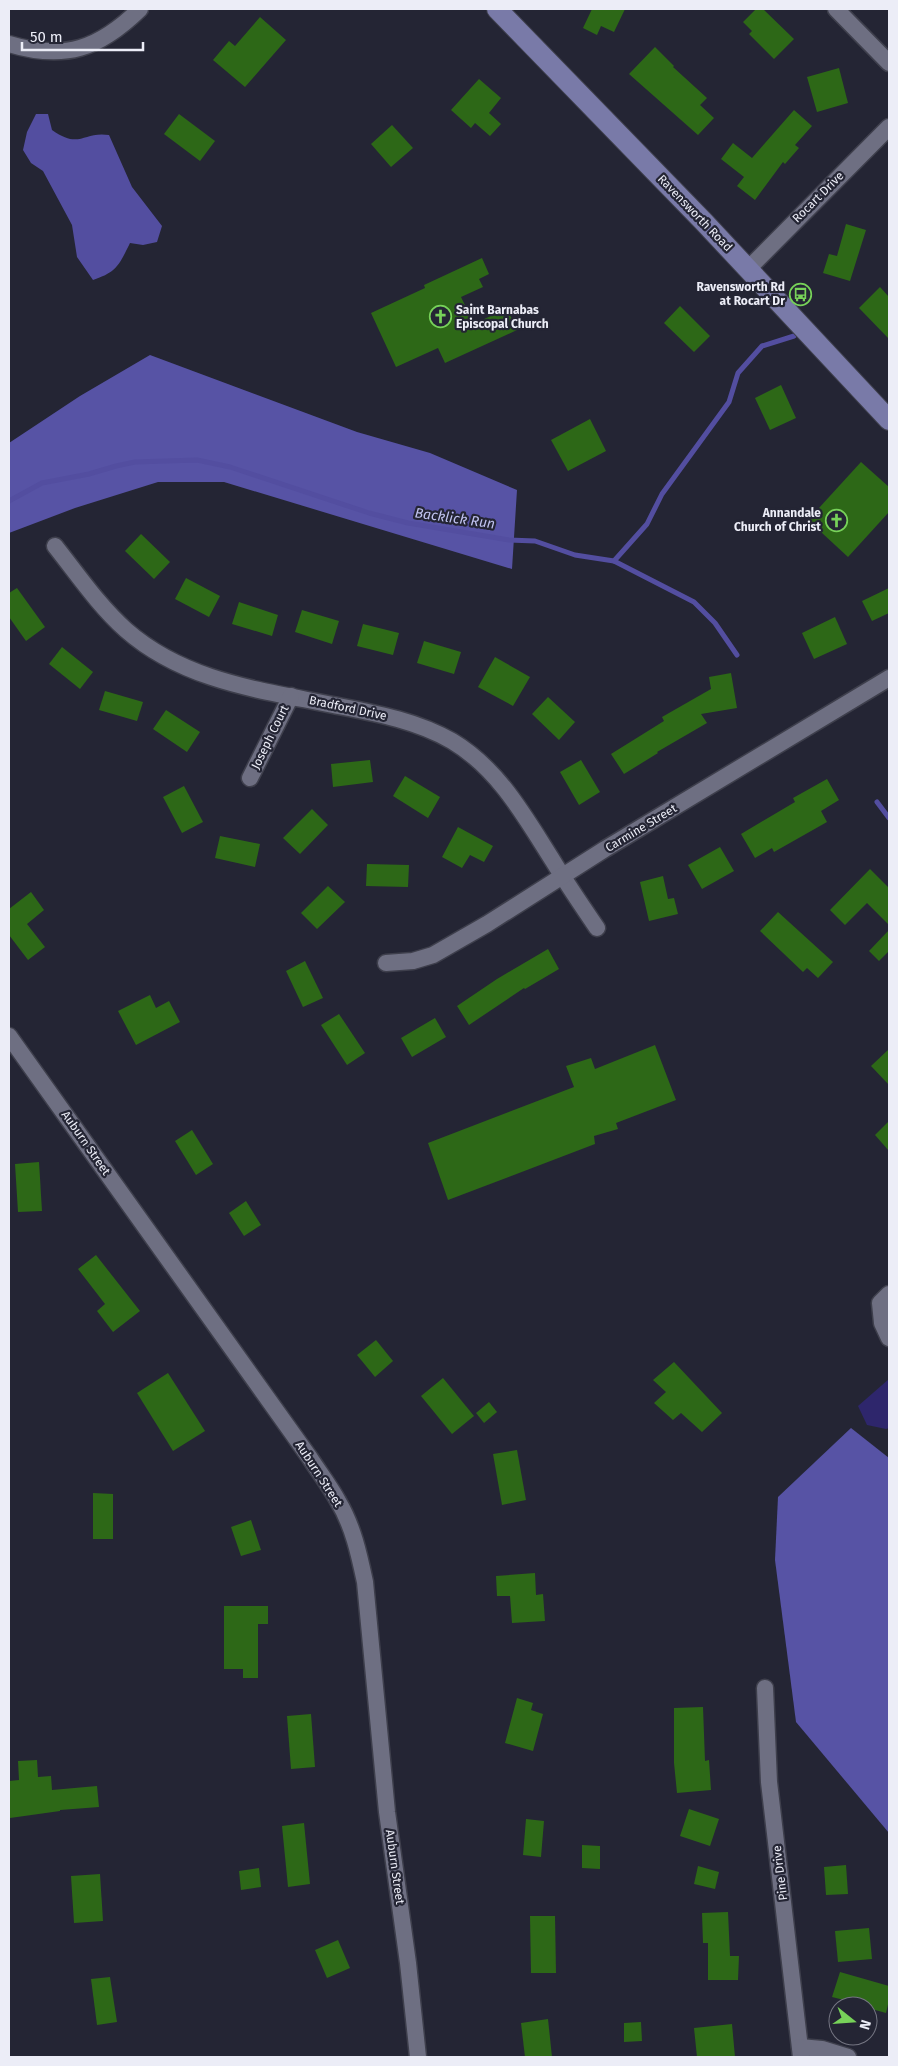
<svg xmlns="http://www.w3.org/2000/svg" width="898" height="2066" viewBox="0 0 898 2066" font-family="'Fira Sans',sans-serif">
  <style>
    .green { fill: #2e266c }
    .forest { fill: #5753a5 }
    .water { fill: #534ea0 }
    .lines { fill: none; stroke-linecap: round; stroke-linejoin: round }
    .stream { stroke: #534ea0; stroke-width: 5 }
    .building { fill: #2d6817 }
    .minor-casing { stroke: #3e3f4c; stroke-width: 19 }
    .major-casing { stroke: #3e3f4c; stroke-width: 22 }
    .minor { stroke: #6e6f82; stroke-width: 16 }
    .major { stroke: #797aa8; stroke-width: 20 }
    .labels { text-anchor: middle; stroke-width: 4.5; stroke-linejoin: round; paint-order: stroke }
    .street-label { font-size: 12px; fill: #ecedf7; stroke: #242534 }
    .poi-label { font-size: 12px; font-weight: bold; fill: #ecedf7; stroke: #242534; text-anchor: end }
    .water-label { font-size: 14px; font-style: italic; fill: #c0c3f0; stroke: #242534 }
  </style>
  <rect width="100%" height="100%" fill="#242534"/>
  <polygon class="green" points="889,1379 889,1428 886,1429 867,1425 858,1406"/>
  <g class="forest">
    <polygon points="150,355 357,432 430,453 517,490 512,569 224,482 158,482 75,508 9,533 9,443 80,396"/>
    <polygon points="851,1428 889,1458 889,1833 796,1722 775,1560 778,1497"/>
  </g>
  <path class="water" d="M 36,114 L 48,114 L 52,130 C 80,150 83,131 109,135 L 132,187 L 162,226 L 157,242 L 143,245 L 130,243 C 119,265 117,272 93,280 L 77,257 L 72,225 L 43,171 L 31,163 L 23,150 L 27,132 Z"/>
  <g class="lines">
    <g class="stream">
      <polyline points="9,501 42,483 89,474 116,466 135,462 197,460 230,467 369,513 408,523 509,540 535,541 575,555 614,561 647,524 662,494 729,402 738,373 762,346 794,336"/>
      <polyline points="614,561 694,602 715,623 737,655"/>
      <polyline points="877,802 889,818"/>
    </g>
  </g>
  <g class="building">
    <polygon points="592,9 625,9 614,32 601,26 597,35 583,28"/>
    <polygon points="756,9 763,9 794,39 774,59 749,34 752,31 743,22"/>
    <polygon points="260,17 286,40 245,87 213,60 229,41 235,46"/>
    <polygon points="655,47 674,66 673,67 707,98 700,105 714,118 698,135 629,74"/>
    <polygon points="839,68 848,103 817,112 807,77"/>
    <polygon points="479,79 501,98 489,113 501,124 490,136 475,123 471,128 451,110"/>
    <polygon points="794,110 812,126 795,145 799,148 785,164 783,162 755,200 737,186 744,177 721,159 733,143 752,158"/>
    <polygon points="179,114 215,141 200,161 164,134"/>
    <polygon points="392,125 413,148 391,167 371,144"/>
    <polygon points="846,224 866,230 850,281 823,273 829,254 837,256"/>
    <polygon points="482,258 489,274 479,279 483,287 461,297 474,324 507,308 517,330 445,363 438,348 396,367 371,313 425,288 424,285"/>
    <polygon points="880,287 889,297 889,339 859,308"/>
    <polygon points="680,306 710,336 694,352 664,323"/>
    <polygon points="781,385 796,418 770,430 755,398"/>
    <polygon points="590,419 606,451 568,471 551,440"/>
    <polygon points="861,462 889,487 889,512 848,557 808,520"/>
    <polygon points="141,534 170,562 154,579 125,551"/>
    <polygon points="186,578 220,596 209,617 175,599"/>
    <polygon points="17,588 45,627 26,641 9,617 9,593"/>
    <polygon points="889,588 889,613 872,621 862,601"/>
    <polygon points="239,602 278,615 272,636 232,624"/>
    <polygon points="302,610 339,621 332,644 295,632"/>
    <polygon points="835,617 847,644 814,659 802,633"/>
    <polygon points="363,624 399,633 393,655 357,646"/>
    <polygon points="424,641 461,652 454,674 417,663"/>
    <polygon points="62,647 93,672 80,689 49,664"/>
    <polygon points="495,657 530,677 513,706 478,687"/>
    <polygon points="731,673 737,708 701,714 707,723 657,752 658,753 624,774 611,754 664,721 662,717 711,689 709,677"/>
    <polygon points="105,691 143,702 137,721 99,710"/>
    <polygon points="548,697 575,722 559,740 532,714"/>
    <polygon points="166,710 200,732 187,752 153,729"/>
    <polygon points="370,760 373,782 333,787 331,764"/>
    <polygon points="581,760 600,792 579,805 560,772"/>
    <polygon points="405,776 440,797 428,818 393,796"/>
    <polygon points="827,779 839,800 821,811 827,822 774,852 772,848 755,858 741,834 795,802 793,798"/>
    <polygon points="184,786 203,822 182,833 163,797"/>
    <polygon points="312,809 328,825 300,854 283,838"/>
    <polygon points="458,827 493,846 484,862 470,855 462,868 442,857"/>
    <polygon points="220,836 260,844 255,867 215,858"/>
    <polygon points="720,847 734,871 702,889 688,865"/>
    <polygon points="367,864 409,865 408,887 366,886"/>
    <polygon points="870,869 889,888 889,925 867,903 845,925 830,910"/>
    <polygon points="663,876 668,899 674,898 678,914 649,921 640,882"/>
    <polygon points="328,886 345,902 317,929 301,913"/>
    <polygon points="31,892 44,910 27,924 45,947 28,960 9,935 9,909"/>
    <polygon points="778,912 833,962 818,978 807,968 803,972 760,931"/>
    <polygon points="889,930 889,951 879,961 869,951"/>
    <polygon points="548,949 559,969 525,989 524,988 469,1025 457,1006 497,979"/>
    <polygon points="305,961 323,998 303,1007 286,971"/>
    <polygon points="150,995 156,1008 169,1001 180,1022 136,1045 118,1011"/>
    <polygon points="339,1014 365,1053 347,1065 321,1025"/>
    <polygon points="435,1018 446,1037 412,1057 401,1038"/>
    <polygon points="655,1045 676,1100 616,1123 618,1129 594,1136 595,1144 448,1200 428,1143 574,1087 566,1066 591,1058 595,1069"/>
    <polygon points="889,1049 889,1085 871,1066"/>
    <polygon points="889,1121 889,1151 875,1135"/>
    <polygon points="192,1130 213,1164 196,1175 175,1141"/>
    <polygon points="39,1162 42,1211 18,1212 15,1164"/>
    <polygon points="246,1201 261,1225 244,1236 229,1213"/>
    <polygon points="96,1255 140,1311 113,1332 97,1311 105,1304 78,1269"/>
    <polygon points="376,1340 393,1361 375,1377 357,1355"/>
    <polygon points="674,1362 722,1413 702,1432 681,1413 673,1420 654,1403 666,1392 653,1380"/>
    <polygon points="168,1373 205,1431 173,1451 137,1393"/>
    <polygon points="443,1378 474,1416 452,1434 421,1396"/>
    <polygon points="489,1402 497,1412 484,1423 476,1413"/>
    <polygon points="517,1450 526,1500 502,1505 493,1454"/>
    <polygon points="93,1493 113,1494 113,1539 93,1539"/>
    <polygon points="251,1520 261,1550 241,1556 231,1527"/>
    <polygon points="535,1573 536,1595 543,1594 545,1621 512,1623 510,1596 497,1596 496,1576"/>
    <polygon points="224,1606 268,1606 268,1624 258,1624 258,1678 243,1678 243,1669 224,1669"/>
    <polygon points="517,1698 533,1703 531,1710 543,1714 533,1751 505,1743"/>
    <polygon points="703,1707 705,1761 709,1760 711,1790 677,1793 674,1763 674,1708"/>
    <polygon points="311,1714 315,1767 291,1769 287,1716"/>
    <polygon points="37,1760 38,1777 51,1776 52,1790 97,1786 99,1807 60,1810 60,1811 10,1818 9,1781 19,1780 18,1761"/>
    <polygon points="689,1809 719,1819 710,1846 680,1836"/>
    <polygon points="526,1819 544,1821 541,1857 523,1855"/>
    <polygon points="304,1823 310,1884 288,1887 282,1826"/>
    <polygon points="582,1845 600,1846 600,1869 582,1868"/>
    <polygon points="846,1865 848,1894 826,1895 824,1867"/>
    <polygon points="698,1866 719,1872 715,1889 694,1884"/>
    <polygon points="259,1868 261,1887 241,1890 239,1871"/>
    <polygon points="100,1874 103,1921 74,1923 71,1876"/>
    <polygon points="728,1912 730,1956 739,1956 738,1980 708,1980 708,1943 703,1943 702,1913"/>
    <polygon points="530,1916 555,1916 556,1973 531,1973"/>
    <polygon points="869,1928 872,1959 838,1962 835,1931"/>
    <polygon points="338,1940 350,1968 327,1978 315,1950"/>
    <polygon points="840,1972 889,1986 889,2000 886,2013 868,2008 868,2006 832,1997"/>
    <polygon points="110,1977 117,2022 97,2025 91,1979"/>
    <polygon points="548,2019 552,2057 525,2057 521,2023"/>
    <polygon points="641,2022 642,2041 624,2042 624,2023"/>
    <polygon points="732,2024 735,2057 697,2057 694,2028"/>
  </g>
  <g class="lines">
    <defs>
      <g id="minor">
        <polyline points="836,9 889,63"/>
        <path d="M 9,44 C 65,61 99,49 140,9"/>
        <polyline points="748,269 889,127"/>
        <path d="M 55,546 C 78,575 99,606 126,630 C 184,681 260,690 333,705 C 374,713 415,720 452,741 C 499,769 525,817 553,861 C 567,884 582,906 597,928"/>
        <polyline points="250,778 291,696"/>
        <polyline points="386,963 413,961 433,955 487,924 605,849 889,678"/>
        <path d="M 9,1036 L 310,1458 C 319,1472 330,1486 338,1501 C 353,1526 359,1554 365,1582 L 387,1812 L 408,1963 L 418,2057"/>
        <polyline points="889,1294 880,1303 882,1323 889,1338"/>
        <polyline points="765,1688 769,1782 801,2057"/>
        <polyline points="800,2047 822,2049 848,2057"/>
      </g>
      <polyline id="major" points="497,9 704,222 889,420"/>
    </defs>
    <use href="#minor" class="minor-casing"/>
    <use href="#major" class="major-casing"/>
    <use href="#minor" class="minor"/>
    <use href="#major" class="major"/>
  </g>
  <defs>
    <symbol id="bus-ring" viewBox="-11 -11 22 22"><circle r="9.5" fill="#242534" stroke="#77d259" stroke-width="1.5"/><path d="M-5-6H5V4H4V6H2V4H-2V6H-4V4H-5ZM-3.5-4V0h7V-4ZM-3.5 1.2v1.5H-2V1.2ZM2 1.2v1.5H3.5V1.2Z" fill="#77d259"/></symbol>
    <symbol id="church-ring" viewBox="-11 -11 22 22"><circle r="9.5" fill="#242534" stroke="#77d259" stroke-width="1.5"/><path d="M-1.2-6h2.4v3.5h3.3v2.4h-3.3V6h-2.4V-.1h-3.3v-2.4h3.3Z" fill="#77d259"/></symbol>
  </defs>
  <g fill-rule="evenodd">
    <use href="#bus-ring" x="788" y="282" width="25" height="25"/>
    <use href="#church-ring" x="428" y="304" width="25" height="25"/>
    <use href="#church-ring" x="824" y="508" width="25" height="25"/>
  </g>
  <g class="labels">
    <g class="street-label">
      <text transform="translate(818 197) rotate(-45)" y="4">Rocart Drive</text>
      <text transform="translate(695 213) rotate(46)" y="4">Ravensworth Road</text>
      <text transform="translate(348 708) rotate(12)" y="4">Bradford Drive</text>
      <text transform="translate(270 737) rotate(-64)" y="4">Joseph Court</text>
      <text transform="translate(641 828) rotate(-31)" y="4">Carmine Street</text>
      <text transform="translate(86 1143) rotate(55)" y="4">Auburn Street</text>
      <text transform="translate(319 1474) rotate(57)" y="4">Auburn Street</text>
      <text transform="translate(395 1867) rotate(82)" y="4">Auburn Street</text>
      <text transform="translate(780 1873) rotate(-97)" y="4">Pine Drive</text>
    </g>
    <g class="poi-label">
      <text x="785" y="291">Ravensworth Rd<tspan x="785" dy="14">at Rocart Dr</tspan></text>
      <text x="456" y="314" text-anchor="start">Saint Barnabas<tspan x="456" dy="14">Episcopal Church</tspan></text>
      <text x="821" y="517">Annandale<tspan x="821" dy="14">Church of Christ</tspan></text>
    </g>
    <g class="water-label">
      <text transform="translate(455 518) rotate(8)" y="5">Backlick Run</text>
    </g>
  </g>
  <rect width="898" height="2066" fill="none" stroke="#ecedf7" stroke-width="20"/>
  <g transform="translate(853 2021) rotate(107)"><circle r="24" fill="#242534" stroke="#747582"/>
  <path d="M0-4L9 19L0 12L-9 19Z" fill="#77d259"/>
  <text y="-8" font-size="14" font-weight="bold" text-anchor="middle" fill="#ecedf7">N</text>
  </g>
  <path d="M22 42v8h121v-8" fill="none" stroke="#ecedf7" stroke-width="2.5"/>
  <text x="30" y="42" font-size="15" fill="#ecedf7" stroke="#242534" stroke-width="4" paint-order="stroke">50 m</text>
</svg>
